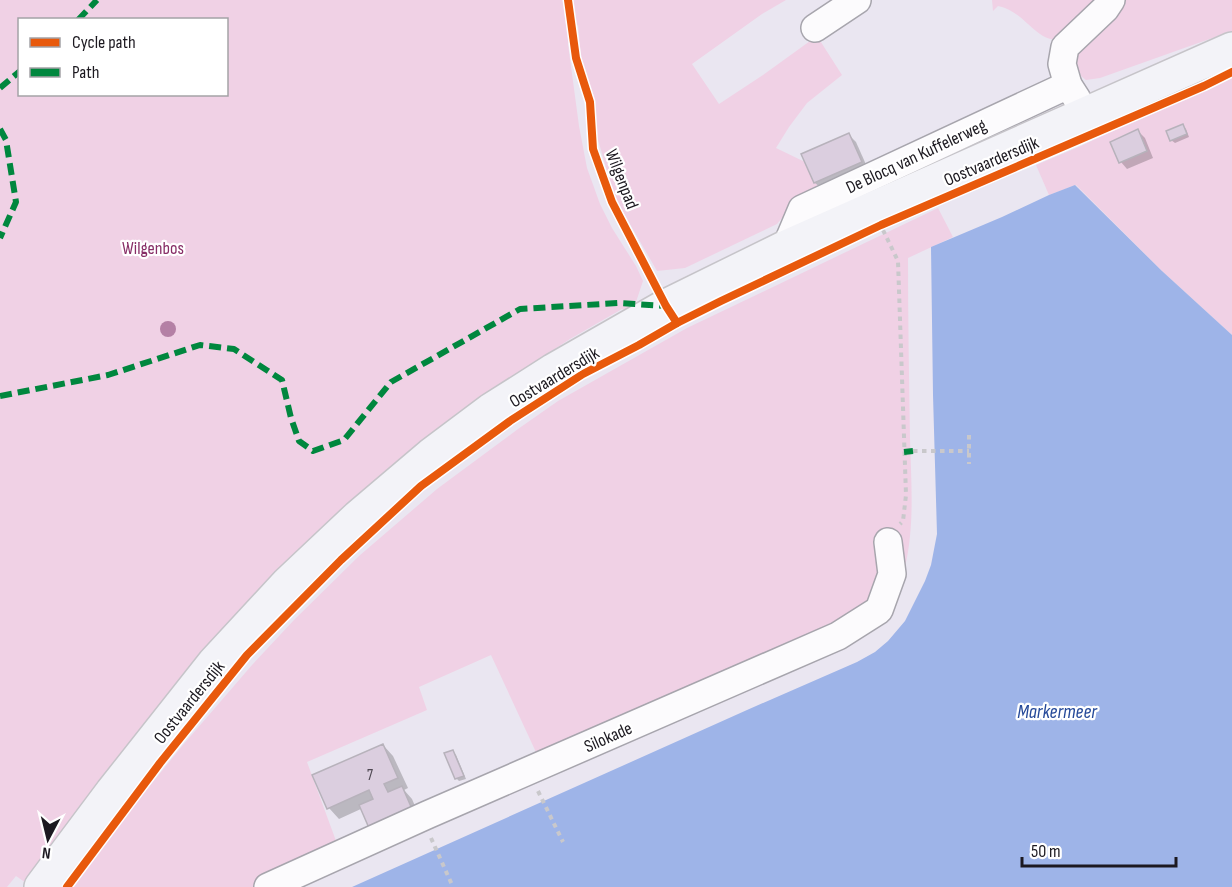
<svg xmlns="http://www.w3.org/2000/svg" width="1232" height="887" viewBox="0 0 1232 887" font-family="'Sofia Sans Condensed',sans-serif">
  <style>
    .green { fill: #f0d1e5; fill-rule: evenodd }
    .water { fill: #9eb4e8 }
    .shadow { fill: #0003 }
    .building { fill: #dbcedf; stroke: #b7b2bb; stroke-width: 1.5 }
    .lines { fill: none; stroke-linecap: round; stroke-linejoin: round }
    .minor-casing { stroke: #a7a5ad; stroke-width: 30 }
    .major-casing { stroke: #c6c4c9; stroke-width: 36 }
    .path { stroke: #c9c8cb; stroke-width: 4; stroke-dasharray: 4.5 4.5; stroke-linecap: butt }
    .minor { stroke: #fcfbfd; stroke-width: 27 }
    .major { stroke: #f3f3f8; stroke-width: 33 }
    .quiet { stroke: #00873e; stroke-width: 6; stroke-dasharray: 12 6; stroke-linecap: butt }
    .cycleway-casing { stroke: #fff; stroke-width: 11 }
    .cycleway { stroke: #e8590c; stroke-width: 8 }
    .tree { fill: #b480a5 }
    .labels { text-anchor: middle; stroke-width: 4.5; stroke-linejoin: round; paint-order: stroke }
    .number-label { font-size: 15px; fill: #4e4852 }
    .street-label { font-size: 18px; fill: #1c1920; stroke: #fff }
    .park-label { font-size: 18px; fill: #872d66; stroke: #fff }
    .water-label { font-size: 20px; font-style: italic; fill: #254999; stroke: #fff }
  </style>
  <rect width="100%" height="100%" fill="#eae6f1"/>
  <g class="green">
    <path d="M 0,0 L 786,0 L 762,14 L 692,64 L 719,104 L 763,75 L 817,36 L 842,75 L 807,103 L 789,127 L 776,148 L 805,162 L 821,193 L 791,207 L 777,224 L 685,268 L 657,271 L 619,205 L 612,188 L 596,133 L 593,99 L 581,58 L 578,24 L 568,44 L 579,126 L 587,168 L 600,204 L 612,228 L 636,266 L 643,281 L 636,302 L 626,310 L 622,309 L 570,339 L 457,413 L 412,456 L 29,885 L 16,876 L 7,887 L 0,887 ZM 20,20 L 226,20 L 226,94 L 20,94 Z"/>
    <path d="M 992,0 L 1100,0 L 1062,41 C 1056,40 1048,39 1043,36 C 1027,26 1018,10 998,6 L 993,11 Z"/>
    <polygon points="1121,0 1232,0 1232,31 1100,78 1086,80 1081,76 1076,62 1078,47"/>
    <polygon points="1232,73 1232,335 1162,271 1076,185 1049,195 1036,165 1081,146"/>
    <path d="M 938,208 L 953,237 L 908,258 C 908,318 909,378 910,438 C 911,480 915,525 905,567 L 882,571 L 884,584 L 846,627 L 541,763 L 491,655 L 419,687 L 427,710 L 307,762 L 339,849 L 254,887 L 73,887 L 135,804 L 183,745 L 252,665 L 294,620 L 359,556 L 437,489 L 518,429 L 558,401 L 687,328 Z"/>
  </g>
  <polygon class="water" points="1075,185 1162,271 1232,335 1232,887 352,887 747,710 857,662 875,652 888,641 905,621 925,581 931,565 937,534 933,395 931,247 1002,217 1049,195"/>
  <g class="shadow">
    <polygon points="1183,126 1186,129 1189,137 1175,143 1171,140"/>
    <polygon points="1138,131 1145,138 1153,158 1127,169 1121,162"/>
    <polygon points="849,135 856,142 868,169 822,189 815,183 803,155"/>
    <polygon points="383,745 393,756 408,788 404,790 412,799 421,820 363,808 339,819 329,808"/>
    <polygon points="452,751 456,755 466,779 459,781 456,778"/>
  </g>
  <g class="building">
    <polygon points="1183,124 1187,134 1170,141 1166,131"/>
    <polygon points="1138,129 1147,151 1119,163 1110,142"/>
    <polygon points="849,133 862,162 814,183 801,154"/>
    <polygon points="383,744 398,778 384,784 388,792 402,786 412,809 369,828 359,805 373,799 369,790 327,809 312,775"/>
    <polygon points="453,750 464,776 455,779 444,753"/>
  </g>
  <g class="lines">
    <defs>
      <g id="minor">
        <polyline points="815,28 857,0"/>
        <polyline points="1077,99 1068,85 1062,64 1065,47 1105,9 1111,0"/>
        <polyline points="786,247 802,209 1068,85"/>
        <polyline points="268,887 427,815 838,636 879,610 892,574 888,542"/>
      </g>
      <polyline id="major" points="41,887 112,792 214,663 288,583 358,517 431,455 491,410 554,370 666,306 786,247 1232,49"/>
    </defs>
    <use href="#minor" class="minor-casing"/>
    <use href="#major" class="major-casing"/>
    <g class="path">
      <polyline points="883,230 898,261 906,495 903,521 900,524"/>
      <polyline points="969,435 969,464"/>
      <polyline points="913,451 969,451"/>
      <polyline points="538,791 563,842"/>
      <polyline points="431,838 453,887"/>
    </g>
    <use href="#minor" class="minor"/>
    <use href="#major" class="major"/>
    <g class="quiet">
      <polyline points="78,20 97,0"/>
      <polyline points="0,88 20,71"/>
      <polyline points="0,129 6,140 16,202 0,238"/>
      <polyline points="0,396 108,375 200,345 234,349 282,380 291,418 299,441 313,451 344,440 391,382 520,309 618,303 666,306"/>
      <polyline points="904,452 913,451"/>
    </g>
    <defs>
      <g id="cycleway">
        <polyline points="568,0 576,58 590,102 593,149 612,202 666,306 677,323"/>
        <polyline points="67,887 160,763 247,655 341,560 421,486 510,421 583,374 639,345 677,323 721,301 881,225 1204,86 1232,72"/>
      </g>
    </defs>
    <use href="#cycleway" class="cycleway-casing"/>
    <use href="#cycleway" class="cycleway"/>
  </g>
  <circle class="tree" cx="168" cy="329" r="8"/>
  <g class="labels">
    <g class="number-label">
      <text x="370" y="780">7</text>
    </g>
    <g class="street-label">
      <text transform="translate(916 156) rotate(-25)" y="6">De Blocq van Kuffelerweg</text>
      <text transform="translate(991 161) rotate(-23)" y="6">Oostvaardersdijk</text>
      <text transform="translate(622 179) rotate(69)" y="6">Wilgenpad</text>
      <text transform="translate(554 377) rotate(-31)" y="6">Oostvaardersdijk</text>
      <text transform="translate(189 702) rotate(-51)" y="6">Oostvaardersdijk</text>
      <text transform="translate(608 737) rotate(-24)" y="6">Silokade</text>
    </g>
    <g class="park-label">
      <text x="153" y="254">Wilgenbos</text>
    </g>
    <g class="water-label">
      <text x="1057" y="718">Markermeer</text>
    </g>
  </g>
  <rect x="18" y="18" width="210" height="78" fill="#ffffff" stroke="#a4a3a6" stroke-width="1.5"/>
  <rect x="30" y="38" width="30" height="9" fill="#e8590c" stroke="#a4a3a6" stroke-width="1.5"/>
  <text x="72" y="48" font-size="18" fill="#1c1920">Cycle path</text>
  <rect x="30" y="68" width="30" height="9" fill="#00873e" stroke="#a4a3a6" stroke-width="1.5"/>
  <text x="72" y="78" font-size="18" fill="#1c1920">Path</text>
  <g transform="translate(48 839) rotate(187)" stroke="#ffffff" stroke-width="4.5" paint-order="stroke">
  <path d="M0-4.5L10 22L0 15L-10 22Z" fill="#1c1920"/>
  <text y="-9" font-size="16" font-weight="bold" text-anchor="middle" fill="#1c1920">N</text>
  </g>
  <path d="M1022 857v9h154v-9" fill="none" stroke="#1c1920" stroke-width="3"/>
  <text x="1031" y="857" font-size="18" fill="#1c1920" stroke="#ffffff" stroke-width="4.5" paint-order="stroke">50 m</text>
</svg>
